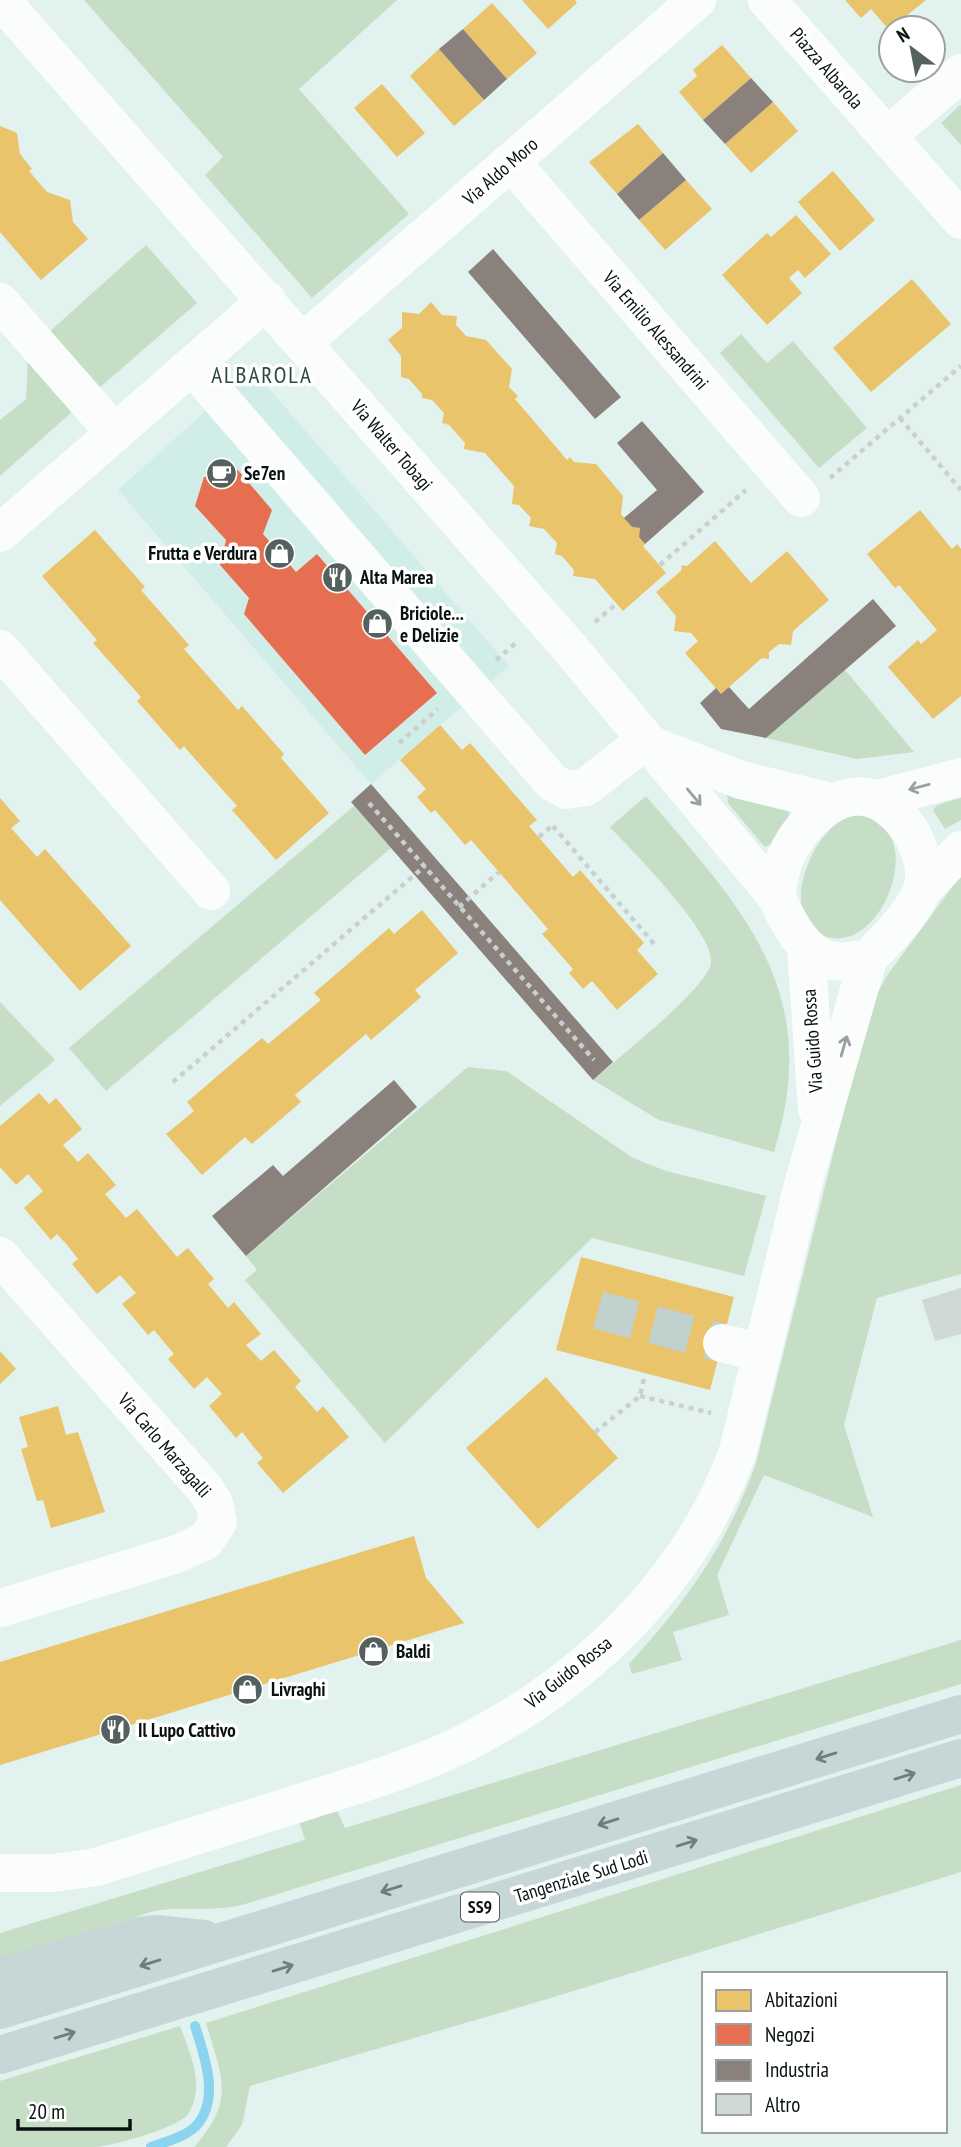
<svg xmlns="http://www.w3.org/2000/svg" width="961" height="2147" viewBox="0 0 961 2147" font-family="'PT Sans Narrow',sans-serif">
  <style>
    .built { fill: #d0ede7 }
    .green { fill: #c6dec6 }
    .homes { fill: #e9c46a }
    .shops { fill: #e76f51 }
    .industry { fill: #8a817c }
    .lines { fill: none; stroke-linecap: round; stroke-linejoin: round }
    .stream { stroke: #8bd4ef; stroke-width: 10 }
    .building { fill: #ced9d5 }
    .minor-tunnel { stroke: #c1d1ce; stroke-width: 38; stroke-dasharray: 38 19; stroke-linecap: butt }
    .path { stroke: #cad0cf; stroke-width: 4.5; stroke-dasharray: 5 5; stroke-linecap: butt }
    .minor { stroke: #fbfdfd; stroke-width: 38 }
    .highway { stroke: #c7d6d7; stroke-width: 38 }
    .oneway { stroke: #9a9f9f }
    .oneway2 { stroke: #717e7e }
    .labels { text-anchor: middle; stroke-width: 7; stroke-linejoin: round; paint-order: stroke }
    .shield { fill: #fff; stroke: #525a58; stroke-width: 2 }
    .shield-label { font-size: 18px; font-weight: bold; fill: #081311 }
    .street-label { font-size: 19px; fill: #081311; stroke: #fff }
    .poi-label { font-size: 19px; font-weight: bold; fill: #081311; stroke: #fff; text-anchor: start }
    .quarter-label { font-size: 23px; letter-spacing: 2px; fill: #2e4843; stroke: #fff }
  </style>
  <rect width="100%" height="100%" fill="#e2f2ef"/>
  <polygon class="built" points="252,369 509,666 371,784 118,490"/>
  <g class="green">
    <polygon points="84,0 397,0 299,89 409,214 312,298 205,175 223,157"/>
    <polygon points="960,105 961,106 961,145 941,123"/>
    <polygon points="146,245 197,303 98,389 49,332"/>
    <polygon points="741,334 767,363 793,341 867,428 819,468 720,353"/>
    <polygon points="28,358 73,411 0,476 0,420 26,399"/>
    <polygon points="845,670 914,752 857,759 766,738"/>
    <polygon points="727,794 788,811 790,817 772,844 765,847 762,844 728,803"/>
    <path d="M 646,796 C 743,910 824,990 774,1152 L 659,1120 L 593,1080 C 616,1059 707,989 711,963 C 715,933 633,852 610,827 Z"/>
    <polygon points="961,798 961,820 945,829 933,810 937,805"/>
    <polygon points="354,806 391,848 106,1091 69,1048"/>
    <path d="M 853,815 C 933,816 887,954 827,937 C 776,923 808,829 853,815 Z"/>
    <path d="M 961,875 L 961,1274 L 877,1298 L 844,1425 L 873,1517 L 764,1475 L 717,1575 L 729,1615 L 673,1632 L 682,1660 L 632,1674 L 629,1664 C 687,1601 727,1545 756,1463 L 869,1010 L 886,977 Z"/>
    <polygon points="0,1002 55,1060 0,1106"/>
    <polygon points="468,1067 506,1071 633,1158 666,1171 766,1196 744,1276 592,1238 385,1443 245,1280 257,1270 246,1256"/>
    <path d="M 961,1640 L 961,1684 L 242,1905 C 212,1912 183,1906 154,1911 L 0,1960 L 0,1933 L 305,1840 L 296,1812 L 332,1800 L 345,1828 Z"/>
    <path d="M 961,1785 L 961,1872 L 544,2000 L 250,2086 L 242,2125 L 226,2147 L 194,2147 C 236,2100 222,2077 206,2023 Z"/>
    <path d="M 180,2026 C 190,2053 206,2087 188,2114 C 178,2128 115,2145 97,2147 C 66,2147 31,2147 0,2147 L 0,2081 Z"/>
  </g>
  <g class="homes">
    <polygon points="522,0 575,0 577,3 548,29"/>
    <polygon points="845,0 926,0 891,28 891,32 871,9 861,18"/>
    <polygon points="492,3 537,53 507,79 463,29"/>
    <polygon points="722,45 751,78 703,120 679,92 697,76 693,70"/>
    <polygon points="439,49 484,100 454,126 410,76"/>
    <polygon points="382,84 425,133 397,157 354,108"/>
    <polygon points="773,102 798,131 751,173 725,144"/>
    <polygon points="638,124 663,153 617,194 589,162"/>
    <polygon points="0,126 17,133 20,154 32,169 29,171 47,192 70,200 73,222 88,239 41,280 0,232"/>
    <polygon points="833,171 875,220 840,251 798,202"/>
    <polygon points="686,180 712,209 665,250 639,220"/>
    <polygon points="796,215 831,254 805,278 798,270 789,278 802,293 767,325 722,275 767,233 771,237"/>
    <polygon points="912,279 951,324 871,392 833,348"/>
    <polygon points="431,302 442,315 457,316 456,325 466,336 486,340 512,369 509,387 518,396 515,399 567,460 570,457 574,462 596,464 623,496 621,514 632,527 640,528 639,537 645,544 643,546 666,573 623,611 595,579 573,576 574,570 562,556 555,554 557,543 544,529 529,526 531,518 519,505 512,504 514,486 485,453 464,449 465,443 449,425 442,423 444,413 432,400 422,398 422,394 409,379 401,377 401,356 388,340 402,328 402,312 419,314"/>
    <polygon points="920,510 952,549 957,544 961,549 961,696 933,719 888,667 918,640 921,644 937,630 899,585 895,588 867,554"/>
    <polygon points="95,530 145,587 141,590 189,645 184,649 238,710 242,706 284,754 281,758 329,813 276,860 232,810 237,806 187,750 184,746 180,750 137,701 141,697 93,643 97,640 42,576"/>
    <polygon points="715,541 751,583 787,551 829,600 793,631 791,645 779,644 769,652 769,659 762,658 721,694 685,653 698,641 691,633 674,631 676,616 656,592 681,571 682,565 687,566"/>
    <polygon points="440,725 462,750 470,743 537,820 529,826 573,877 580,870 644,943 637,950 658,974 617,1010 592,981 583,989 569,973 573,969 542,934 548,929 499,872 471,840 465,845 435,810 431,813 417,797 426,789 400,760"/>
    <polygon points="0,798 20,821 11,828 37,857 45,849 131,946 80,991 0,900"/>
    <polygon points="422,910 458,953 415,990 421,997 371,1040 366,1034 295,1095 301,1102 252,1144 245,1137 202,1175 166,1134 194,1111 187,1102 262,1038 268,1044 321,1000 314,993 389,928 394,934"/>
    <polygon points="39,1093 49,1104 56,1098 82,1129 63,1145 78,1162 88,1153 116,1185 105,1194 126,1218 137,1209 177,1257 188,1248 214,1279 208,1284 228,1308 234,1302 261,1334 246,1345 261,1361 274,1350 301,1381 295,1387 317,1412 323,1406 349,1437 283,1493 257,1463 263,1458 253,1446 242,1432 236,1438 209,1406 222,1394 207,1377 194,1389 168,1359 174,1354 154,1330 148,1335 122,1304 136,1293 120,1275 97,1294 72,1264 78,1259 68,1246 57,1234 51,1240 24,1208 43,1191 28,1174 16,1185 0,1167 0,1126"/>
    <polygon points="581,1257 734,1297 710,1390 556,1350"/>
    <polygon points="0,1351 16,1369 0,1384"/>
    <polygon points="546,1377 618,1458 538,1529 466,1448"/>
    <polygon points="58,1406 66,1435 78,1432 105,1512 51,1528 43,1500 37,1501 21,1449 28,1447 19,1417"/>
    <polygon points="414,1536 426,1578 464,1623 0,1765 0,1662"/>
  </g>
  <polygon class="shops" points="238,470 272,510 263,534 296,572 317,554 437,693 365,755 244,614 249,598 220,565 226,540 195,506 204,477"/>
  <g class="industry">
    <polygon points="463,29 507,79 484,100 439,49"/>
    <polygon points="751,78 773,102 725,144 703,120"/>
    <polygon points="663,153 686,180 639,220 617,194"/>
    <polygon points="493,249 621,397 595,419 468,272"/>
    <polygon points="642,421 704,492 645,544 639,537 640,528 632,527 624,518 657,490 617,443"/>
    <polygon points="873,599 896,626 766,738 721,729 700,703 716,688 721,694 729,687 749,709"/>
    <polygon points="371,784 613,1062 593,1080 351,802"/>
    <polygon points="394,1080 417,1107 246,1256 212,1216 273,1165 283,1176"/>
  </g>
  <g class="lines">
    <path class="stream" d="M 151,2147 C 165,2142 185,2137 196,2126 C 221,2099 204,2055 195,2026"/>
  </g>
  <polygon class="building" points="961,1288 961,1334 935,1341 922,1300"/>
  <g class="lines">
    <polyline class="minor-tunnel" points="598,1310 722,1343"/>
    <g class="path">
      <polyline points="900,418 961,490"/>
      <polyline points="830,478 961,366"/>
      <polyline points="660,565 746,490"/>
      <polyline points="595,622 616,604"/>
      <polyline points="496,660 516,643"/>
      <polyline points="399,743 438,709"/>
      <polyline points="369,803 594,1060"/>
      <polyline points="553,826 655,945"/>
      <polyline points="539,837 552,826 551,824"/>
      <polyline points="459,907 499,872"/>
      <polyline points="173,1082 425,866"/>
      <polyline points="640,1396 711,1413"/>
      <polyline points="595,1432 640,1396 645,1374"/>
    </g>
    <g class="minor">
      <path d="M 1,0 L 568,646 L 776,896 C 787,920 803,956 834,961 C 844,963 857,959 868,959 C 887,938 910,918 921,892 C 927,879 924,862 919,850 C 913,832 904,819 888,807 C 846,774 797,824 783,864 C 780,874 778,885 776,896"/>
      <polyline points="767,0 961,220"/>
      <polyline points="887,136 961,73"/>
      <polyline points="511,162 801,498"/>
      <polyline points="0,302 115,433"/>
      <polyline points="303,342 697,0"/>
      <polyline points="192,366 552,782 566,790 586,787 646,740"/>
      <polyline points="0,533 267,300"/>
      <polyline points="0,649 211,891"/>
      <polyline points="653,746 741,780 831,802"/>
      <polyline points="878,799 961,777"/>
      <polyline points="923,889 961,850"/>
      <polyline points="806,947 817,1109"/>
      <polyline points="0,1256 205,1489 214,1503 218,1522 205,1541 177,1554 0,1608"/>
      <polyline points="722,1343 762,1353"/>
      <path d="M 0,1873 L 53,1873 L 96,1867 C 165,1845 234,1824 303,1802 C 363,1783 425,1765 480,1735 C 594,1674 694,1574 738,1451 L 804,1181 L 868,959"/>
    </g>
    <g class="highway">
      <polyline points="0,1977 139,1936 157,1934 204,1939"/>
      <polyline points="0,2010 961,1714"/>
      <polyline points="0,2055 961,1758"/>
    </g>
  </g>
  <defs><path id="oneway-shaft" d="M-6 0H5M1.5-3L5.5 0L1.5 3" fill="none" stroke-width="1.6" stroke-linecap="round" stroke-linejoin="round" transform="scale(1.75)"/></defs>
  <g class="oneway">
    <use href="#oneway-shaft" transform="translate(919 787) rotate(165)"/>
    <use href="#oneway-shaft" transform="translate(694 797) rotate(50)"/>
    <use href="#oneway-shaft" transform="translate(844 1046) rotate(-74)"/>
  </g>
  <g class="oneway2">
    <use href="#oneway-shaft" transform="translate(826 1756) rotate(163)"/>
    <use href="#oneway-shaft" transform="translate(905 1776) rotate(-17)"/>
    <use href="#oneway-shaft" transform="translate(608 1822) rotate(163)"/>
    <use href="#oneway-shaft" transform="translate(687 1843) rotate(-17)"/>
    <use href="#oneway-shaft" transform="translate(391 1889) rotate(163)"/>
    <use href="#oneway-shaft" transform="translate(150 1963) rotate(163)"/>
    <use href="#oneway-shaft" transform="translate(283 1968) rotate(-17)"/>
    <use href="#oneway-shaft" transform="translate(65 2035) rotate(-17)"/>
  </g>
  <defs>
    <symbol id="cafe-disc" viewBox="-11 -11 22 22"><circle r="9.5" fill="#54615f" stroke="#fff"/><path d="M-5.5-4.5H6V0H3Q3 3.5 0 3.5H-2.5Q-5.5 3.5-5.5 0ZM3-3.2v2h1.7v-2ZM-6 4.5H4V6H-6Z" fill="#fff"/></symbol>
    <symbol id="shop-disc" viewBox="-11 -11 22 22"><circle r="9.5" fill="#54615f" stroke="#fff"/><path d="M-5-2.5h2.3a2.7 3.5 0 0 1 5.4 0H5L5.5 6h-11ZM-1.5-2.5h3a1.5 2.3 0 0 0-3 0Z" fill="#fff"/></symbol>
    <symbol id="restaurant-disc" viewBox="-11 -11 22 22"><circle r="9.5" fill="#54615f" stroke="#fff"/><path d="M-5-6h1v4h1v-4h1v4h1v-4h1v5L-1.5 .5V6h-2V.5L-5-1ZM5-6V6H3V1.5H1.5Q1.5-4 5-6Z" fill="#fff"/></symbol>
  </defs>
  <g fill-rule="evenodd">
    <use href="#cafe-disc" x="204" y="456" width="35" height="35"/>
    <use href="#shop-disc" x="262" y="536" width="35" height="35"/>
    <use href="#restaurant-disc" x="320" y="560" width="35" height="35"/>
    <use href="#shop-disc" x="360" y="606" width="35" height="35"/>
    <use href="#shop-disc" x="356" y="1634" width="35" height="35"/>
    <use href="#shop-disc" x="230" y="1672" width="35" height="35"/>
    <use href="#restaurant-disc" x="98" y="1712" width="35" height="35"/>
  </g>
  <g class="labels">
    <rect class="shield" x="461" y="1892.5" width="38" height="29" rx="5"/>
    <g class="shield-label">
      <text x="480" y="1913">SS9</text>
    </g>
    <g class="street-label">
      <text transform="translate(827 68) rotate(49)" y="7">Piazza Albarola</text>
      <text transform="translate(500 171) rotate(-41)" y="7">Via Aldo Moro</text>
      <text transform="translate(656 330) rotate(49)" y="7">Via Emilio Alessandrini</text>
      <text transform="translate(392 445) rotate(49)" y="7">Via Walter Tobagi</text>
      <text transform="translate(812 1041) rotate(-94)" y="7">Via Guido Rossa</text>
      <text transform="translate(165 1445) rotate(49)" y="7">Via Carlo Marzagalli</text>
      <text transform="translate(568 1672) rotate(-38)" y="7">Via Guido Rossa</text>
      <text transform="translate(581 1876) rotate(-17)" y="7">Tangenziale Sud Lodi</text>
    </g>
    <g class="poi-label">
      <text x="244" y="480">Se7en</text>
      <text x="257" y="560" text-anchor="end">Frutta e Verdura</text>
      <text x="360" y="584">Alta Marea</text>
      <text x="400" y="620">Briciole...<tspan x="400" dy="22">e Delizie</tspan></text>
      <text x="396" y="1658">Baldi</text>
      <text x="271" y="1696">Livraghi</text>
      <text x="138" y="1737">Il Lupo Cattivo</text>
    </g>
    <g class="quarter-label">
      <text x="262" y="383">ALBAROLA</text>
    </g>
  </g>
  <rect x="702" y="1972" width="245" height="161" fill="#ffffff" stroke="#9ca1a0" stroke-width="2"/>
  <rect x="716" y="1990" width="35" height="21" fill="#e9c46a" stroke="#9ca1a0" stroke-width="2"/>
  <text x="765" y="2007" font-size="21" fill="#081311">Abitazioni</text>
  <rect x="716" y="2024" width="35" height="21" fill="#e76f51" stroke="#9ca1a0" stroke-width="2"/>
  <text x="765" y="2042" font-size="21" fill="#081311">Negozi</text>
  <rect x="716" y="2060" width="35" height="21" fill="#8a817c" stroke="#9ca1a0" stroke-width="2"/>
  <text x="765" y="2077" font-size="21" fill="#081311">Industria</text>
  <rect x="716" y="2094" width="35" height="21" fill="#ced9d5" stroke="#9ca1a0" stroke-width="2"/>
  <text x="765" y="2112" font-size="21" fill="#081311">Altro</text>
  <g transform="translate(912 49) rotate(328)"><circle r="33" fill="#ffffff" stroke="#9ca1a0" stroke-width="2"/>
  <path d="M0-5L12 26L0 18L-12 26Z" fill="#54615f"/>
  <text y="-10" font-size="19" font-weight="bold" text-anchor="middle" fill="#081311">N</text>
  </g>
  <path d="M18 2119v10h112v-10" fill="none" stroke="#081311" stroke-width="3.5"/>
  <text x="28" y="2119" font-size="21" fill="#081311" stroke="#ffffff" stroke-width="5" paint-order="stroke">20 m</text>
</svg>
